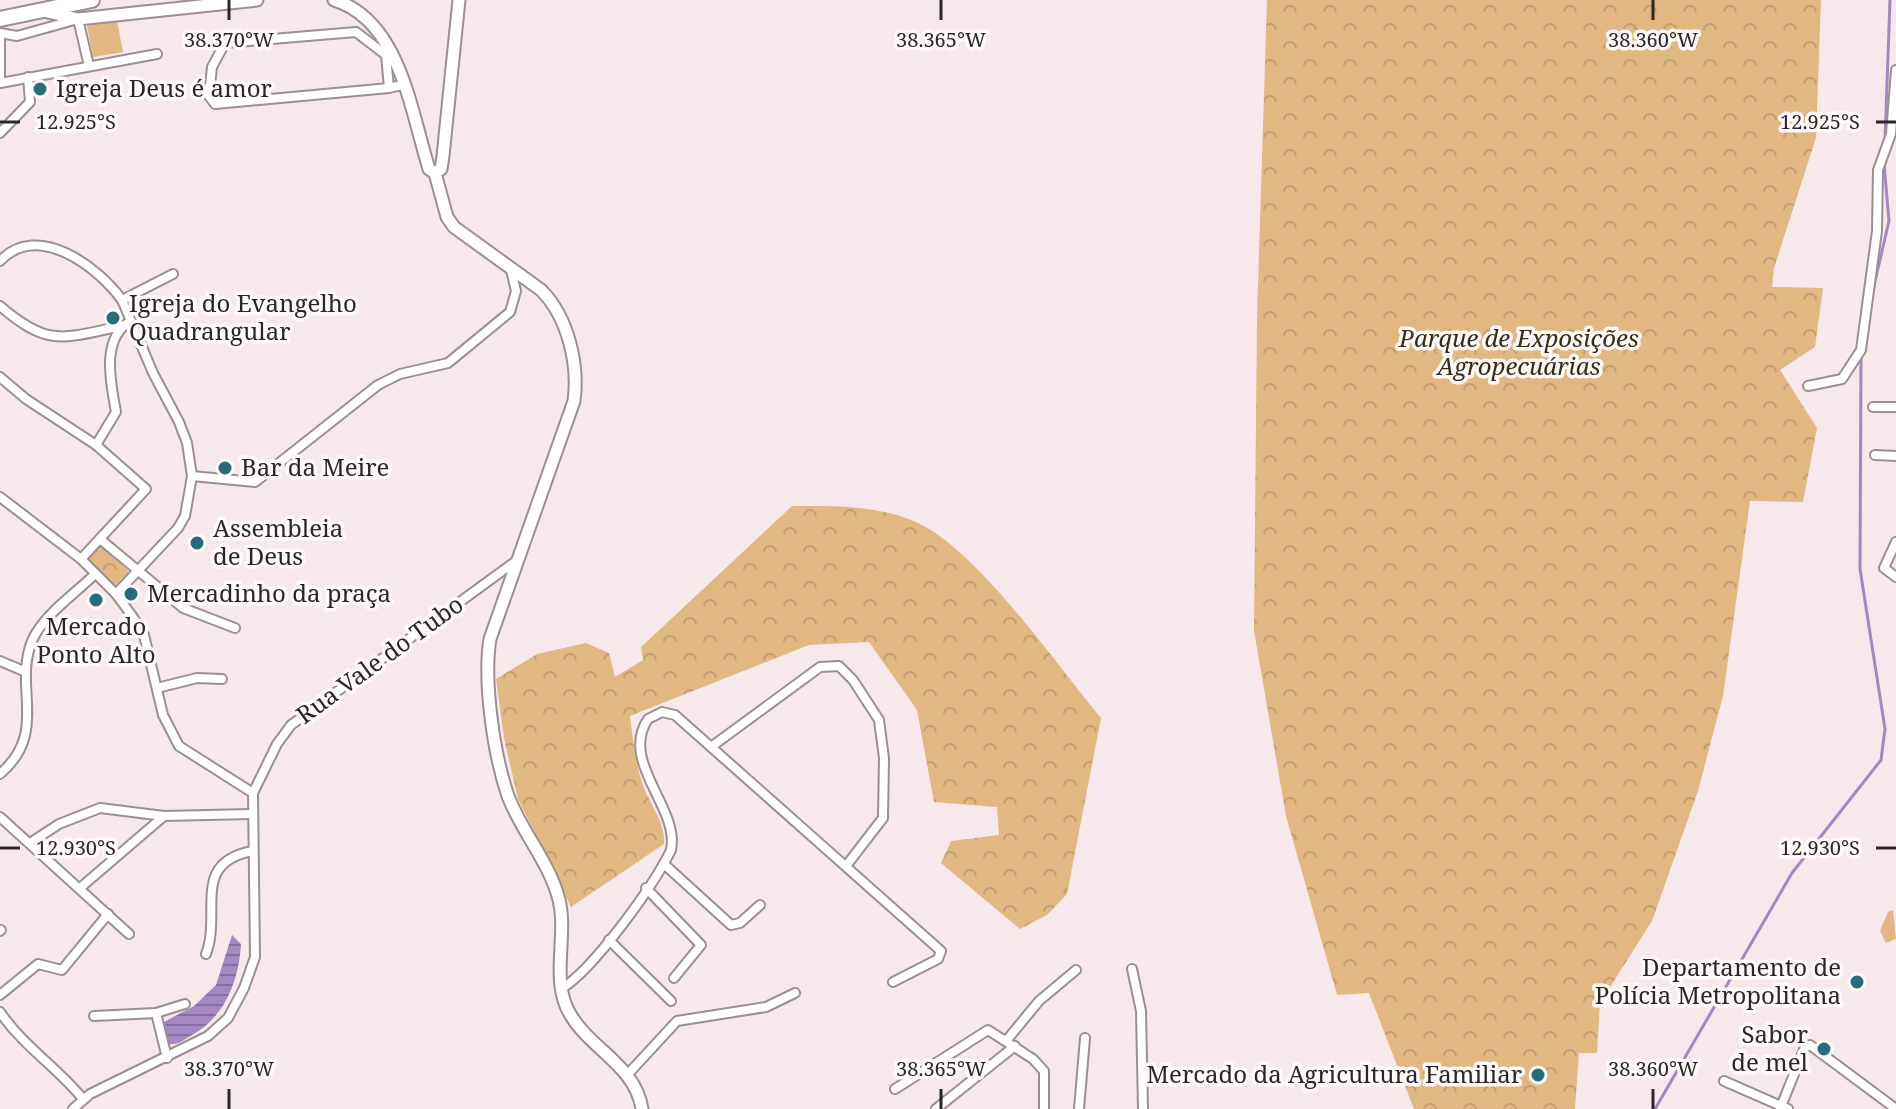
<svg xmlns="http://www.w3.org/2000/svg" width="1896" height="1109" viewBox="0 0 1896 1109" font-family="'Noto Serif',serif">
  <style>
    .grass { fill: #e1b882 }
    .forest { fill: url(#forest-crowns) }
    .water { fill: url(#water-rules) }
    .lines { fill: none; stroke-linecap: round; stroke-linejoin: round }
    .stream { stroke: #a488c2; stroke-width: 3 }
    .street-casing { stroke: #9b8f90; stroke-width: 12 }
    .secondary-casing { stroke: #9b8f90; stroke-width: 15 }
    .highway-casing { stroke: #9b8f90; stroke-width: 18 }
    .street { stroke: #fff; stroke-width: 8 }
    .secondary { stroke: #fff; stroke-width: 11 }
    .highway { stroke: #fff; stroke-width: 14 }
    .ticks { fill: none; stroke: #2b2627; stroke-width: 3 }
    .poi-dot { fill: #256d78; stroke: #fef9f9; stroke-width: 3 }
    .labels { text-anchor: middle; stroke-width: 7; stroke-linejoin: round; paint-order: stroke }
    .poi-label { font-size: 24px; fill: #2b2627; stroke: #fef9f9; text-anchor: start }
    .park-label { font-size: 24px; font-style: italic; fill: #3d2a11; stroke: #fef9f9 }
    .street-label { font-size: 24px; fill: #2b2627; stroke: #fef9f9 }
    .ticks-label { font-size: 20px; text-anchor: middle; fill: #2b2627; stroke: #fef9f9; stroke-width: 7; stroke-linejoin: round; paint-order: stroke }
  </style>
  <defs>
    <pattern id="forest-crowns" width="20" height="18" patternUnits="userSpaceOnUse" patternTransform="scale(2)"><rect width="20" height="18" fill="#e1b882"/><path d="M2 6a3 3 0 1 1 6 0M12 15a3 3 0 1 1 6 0" fill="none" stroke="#c19e70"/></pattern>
    <pattern id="water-rules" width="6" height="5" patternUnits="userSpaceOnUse" patternTransform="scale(2)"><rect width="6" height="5" fill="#a488c2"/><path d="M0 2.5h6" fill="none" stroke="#866f9e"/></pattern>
  </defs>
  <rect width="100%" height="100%" fill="#f7e9eb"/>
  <g class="grass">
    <polygon points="117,21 123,52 93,57 87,26"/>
    <polygon points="1893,910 1896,939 1886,943 1880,931 1888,912"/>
  </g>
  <g class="forest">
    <polygon points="1267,0 1821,0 1816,138 1774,268 1772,287 1823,288 1815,347 1780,370 1817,428 1803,502 1750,501 1723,696 1698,791 1652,921 1600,1003 1597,1053 1579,1053 1575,1109 1414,1109 1369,993 1337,995 1286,816 1254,631 1257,316"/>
    <path d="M 792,506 C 834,506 879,505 918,523 C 978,551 1056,664 1101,718 L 1067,894 L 1047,915 L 1020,929 L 941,863 L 951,841 L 999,835 L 997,807 L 934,802 L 917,710 L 869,642 L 809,645 L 630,716 C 633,739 635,763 643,785 C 650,805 666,823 664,844 L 571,907 L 518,799 L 504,738 L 496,679 L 537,654 L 586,643 L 609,653 L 615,677 L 643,660 L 641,647 Z"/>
    <polygon points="101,544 129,572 114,587 85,560"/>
  </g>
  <path class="water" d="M 232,935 L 241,944 C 239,980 225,1017 192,1035 C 183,1040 179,1045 169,1044 L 163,1037 L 162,1023 L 194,1006 L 216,985 Z"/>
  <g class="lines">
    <g class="stream">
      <polyline points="1885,140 1890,0"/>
      <polyline points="1873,290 1889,221 1884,164"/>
      <polyline points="1655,1109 1792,873 1881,760 1885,729 1860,569 1861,356"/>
    </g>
    <defs>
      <g id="street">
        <polyline points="0,33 17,36 78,19 89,66"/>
        <polyline points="0,77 0,33"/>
        <polyline points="0,83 157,54"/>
        <polyline points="389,88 386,55 356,32 225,43 212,67 209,96 215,104 389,88 402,85"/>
        <polyline points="0,133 30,102 28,77"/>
        <path d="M 0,261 C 38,221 98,267 122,300 L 153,373 L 179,422 L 187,443 L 192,476 L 185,516 L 178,528 L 116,594"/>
        <polyline points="122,300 173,274"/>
        <path d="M 0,306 C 49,348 63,338 122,326"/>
        <polyline points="0,377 26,399 96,445 146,489 81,559"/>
        <polyline points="1808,386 1842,379 1861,350 1877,231 1878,170 1891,134 1896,70"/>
        <polyline points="1873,407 1896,407"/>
        <path d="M 96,445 L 116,412 C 111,384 100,338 131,321"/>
        <polyline points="1875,455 1896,456"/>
        <polyline points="192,476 255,482 378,385 400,374 448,363 510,312 516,291 510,266"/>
        <polyline points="0,497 81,559 116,594 135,620 144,635 163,715 179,746 253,793"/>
        <polyline points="100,539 183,608 235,628"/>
        <polyline points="1896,542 1884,568 1896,577"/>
        <polyline points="0,661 26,672"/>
        <polyline points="157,688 197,678 222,679"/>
        <polyline points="711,747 820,667 839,666 853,680 879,720 884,758 883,818 846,866"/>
        <path d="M 0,774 C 49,732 13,688 32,641 C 43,615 75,594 95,574"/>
        <polyline points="0,817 129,934"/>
        <polyline points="30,843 59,824 100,808 164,816 251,814"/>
        <polyline points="664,864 731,925 740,923 760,905"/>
        <polyline points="80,888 164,816"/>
        <polyline points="646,888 701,945 674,978"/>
        <polyline points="0,931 1,930"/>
        <polyline points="609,940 671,1001"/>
        <path d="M 206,954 C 222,913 190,862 253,851"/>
        <polyline points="1132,969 1141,1011 1143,1109"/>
        <path d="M 561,989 C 594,969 654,885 671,850 C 680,808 619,762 648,719 L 662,712 L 675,715 L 941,951 L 938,959 L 893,982"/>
        <polyline points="0,995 38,964 62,970 108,914"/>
        <path d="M 0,1012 C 23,1046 57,1067 83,1099"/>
        <polyline points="156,1013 167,1058"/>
        <polyline points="94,1016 156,1013 185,1004"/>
        <polyline points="1006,1041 1039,1001 1076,970"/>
        <polyline points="628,1074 677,1021 766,1007 795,993"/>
        <polyline points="1724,1081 1788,1109"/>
        <polyline points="895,1089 988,1030 1033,1059 1044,1071 1044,1109"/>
        <polyline points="73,1109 90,1094 208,1036 228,1018 244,988 255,957 253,793 277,744 291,725 516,561"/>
        <polyline points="936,1109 1015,1046"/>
        <polyline points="1079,1109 1085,1038"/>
        <polyline points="1780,1109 1805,1047 1810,1045 1896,1109"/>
      </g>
      <g id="secondary">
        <path d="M 334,0 C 400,20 411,112 429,169 L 435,173 L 447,217 L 454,227 L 541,290 C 568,317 579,364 574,401 L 490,639 C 483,682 494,755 508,796 C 521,831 550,863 559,900 C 568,936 550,981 570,1014 C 591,1050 635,1065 642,1109"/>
        <polyline points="43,11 78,19 257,0"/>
        <polyline points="435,173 441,169 443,156 459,0"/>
      </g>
      <polyline id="highway" points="0,19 92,0"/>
    </defs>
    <use href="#street" class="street-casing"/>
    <use href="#secondary" class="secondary-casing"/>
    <use href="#highway" class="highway-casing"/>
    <use href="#street" class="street"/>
    <use href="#secondary" class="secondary"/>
    <use href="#highway" class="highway"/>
  </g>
  <path class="ticks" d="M 229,0 L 229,20M 941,0 L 941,20M 1653,0 L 1653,20M 0,122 L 20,122M 1876,122 L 1896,122M 0,848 L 20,848M 1876,848 L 1896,848M 229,1089 L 229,1109M 941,1089 L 941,1109M 1653,1089 L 1653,1109"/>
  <g class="poi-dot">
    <circle cx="40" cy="89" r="8"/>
    <circle cx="113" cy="318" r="8"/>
    <circle cx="225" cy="468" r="8"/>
    <circle cx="197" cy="543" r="8"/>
    <circle cx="131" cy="594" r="8"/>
    <circle cx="96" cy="600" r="8"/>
    <circle cx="1857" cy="982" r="8"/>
    <circle cx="1824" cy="1049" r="8"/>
    <circle cx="1538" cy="1075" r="8"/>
  </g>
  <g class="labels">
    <g class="poi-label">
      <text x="56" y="97">Igreja Deus é amor</text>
      <text x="129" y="312">Igreja do Evangelho<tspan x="129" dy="28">Quadrangular</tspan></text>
      <text x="241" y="476">Bar da Meire</text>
      <text x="213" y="537">Assembleia<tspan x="213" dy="28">de Deus</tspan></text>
      <text x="147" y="602">Mercadinho da praça</text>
      <text x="96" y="635" text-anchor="middle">Mercado<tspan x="96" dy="28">Ponto Alto</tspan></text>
      <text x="1841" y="976" text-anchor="end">Departamento de<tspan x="1841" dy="28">Polícia Metropolitana</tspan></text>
      <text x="1808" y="1043" text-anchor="end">Sabor<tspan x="1808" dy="28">de mel</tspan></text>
      <text x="1522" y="1083" text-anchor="end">Mercado da Agricultura Familiar</text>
    </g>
    <g class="park-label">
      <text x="1519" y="347">Parque de Exposições<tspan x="1519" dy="28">Agropecuárias</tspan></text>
    </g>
    <g class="street-label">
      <text transform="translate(380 660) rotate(-36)" y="8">Rua Vale do Tubo</text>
    </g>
  </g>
  <g class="ticks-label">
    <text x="229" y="47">38.370°W</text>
    <text x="941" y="47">38.365°W</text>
    <text x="1653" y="47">38.360°W</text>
    <text x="76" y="129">12.925°S</text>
    <text x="1820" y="129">12.925°S</text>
    <text x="76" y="855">12.930°S</text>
    <text x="1820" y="855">12.930°S</text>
    <text x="229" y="1076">38.370°W</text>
    <text x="941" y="1076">38.365°W</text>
    <text x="1653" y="1076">38.360°W</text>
  </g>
</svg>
